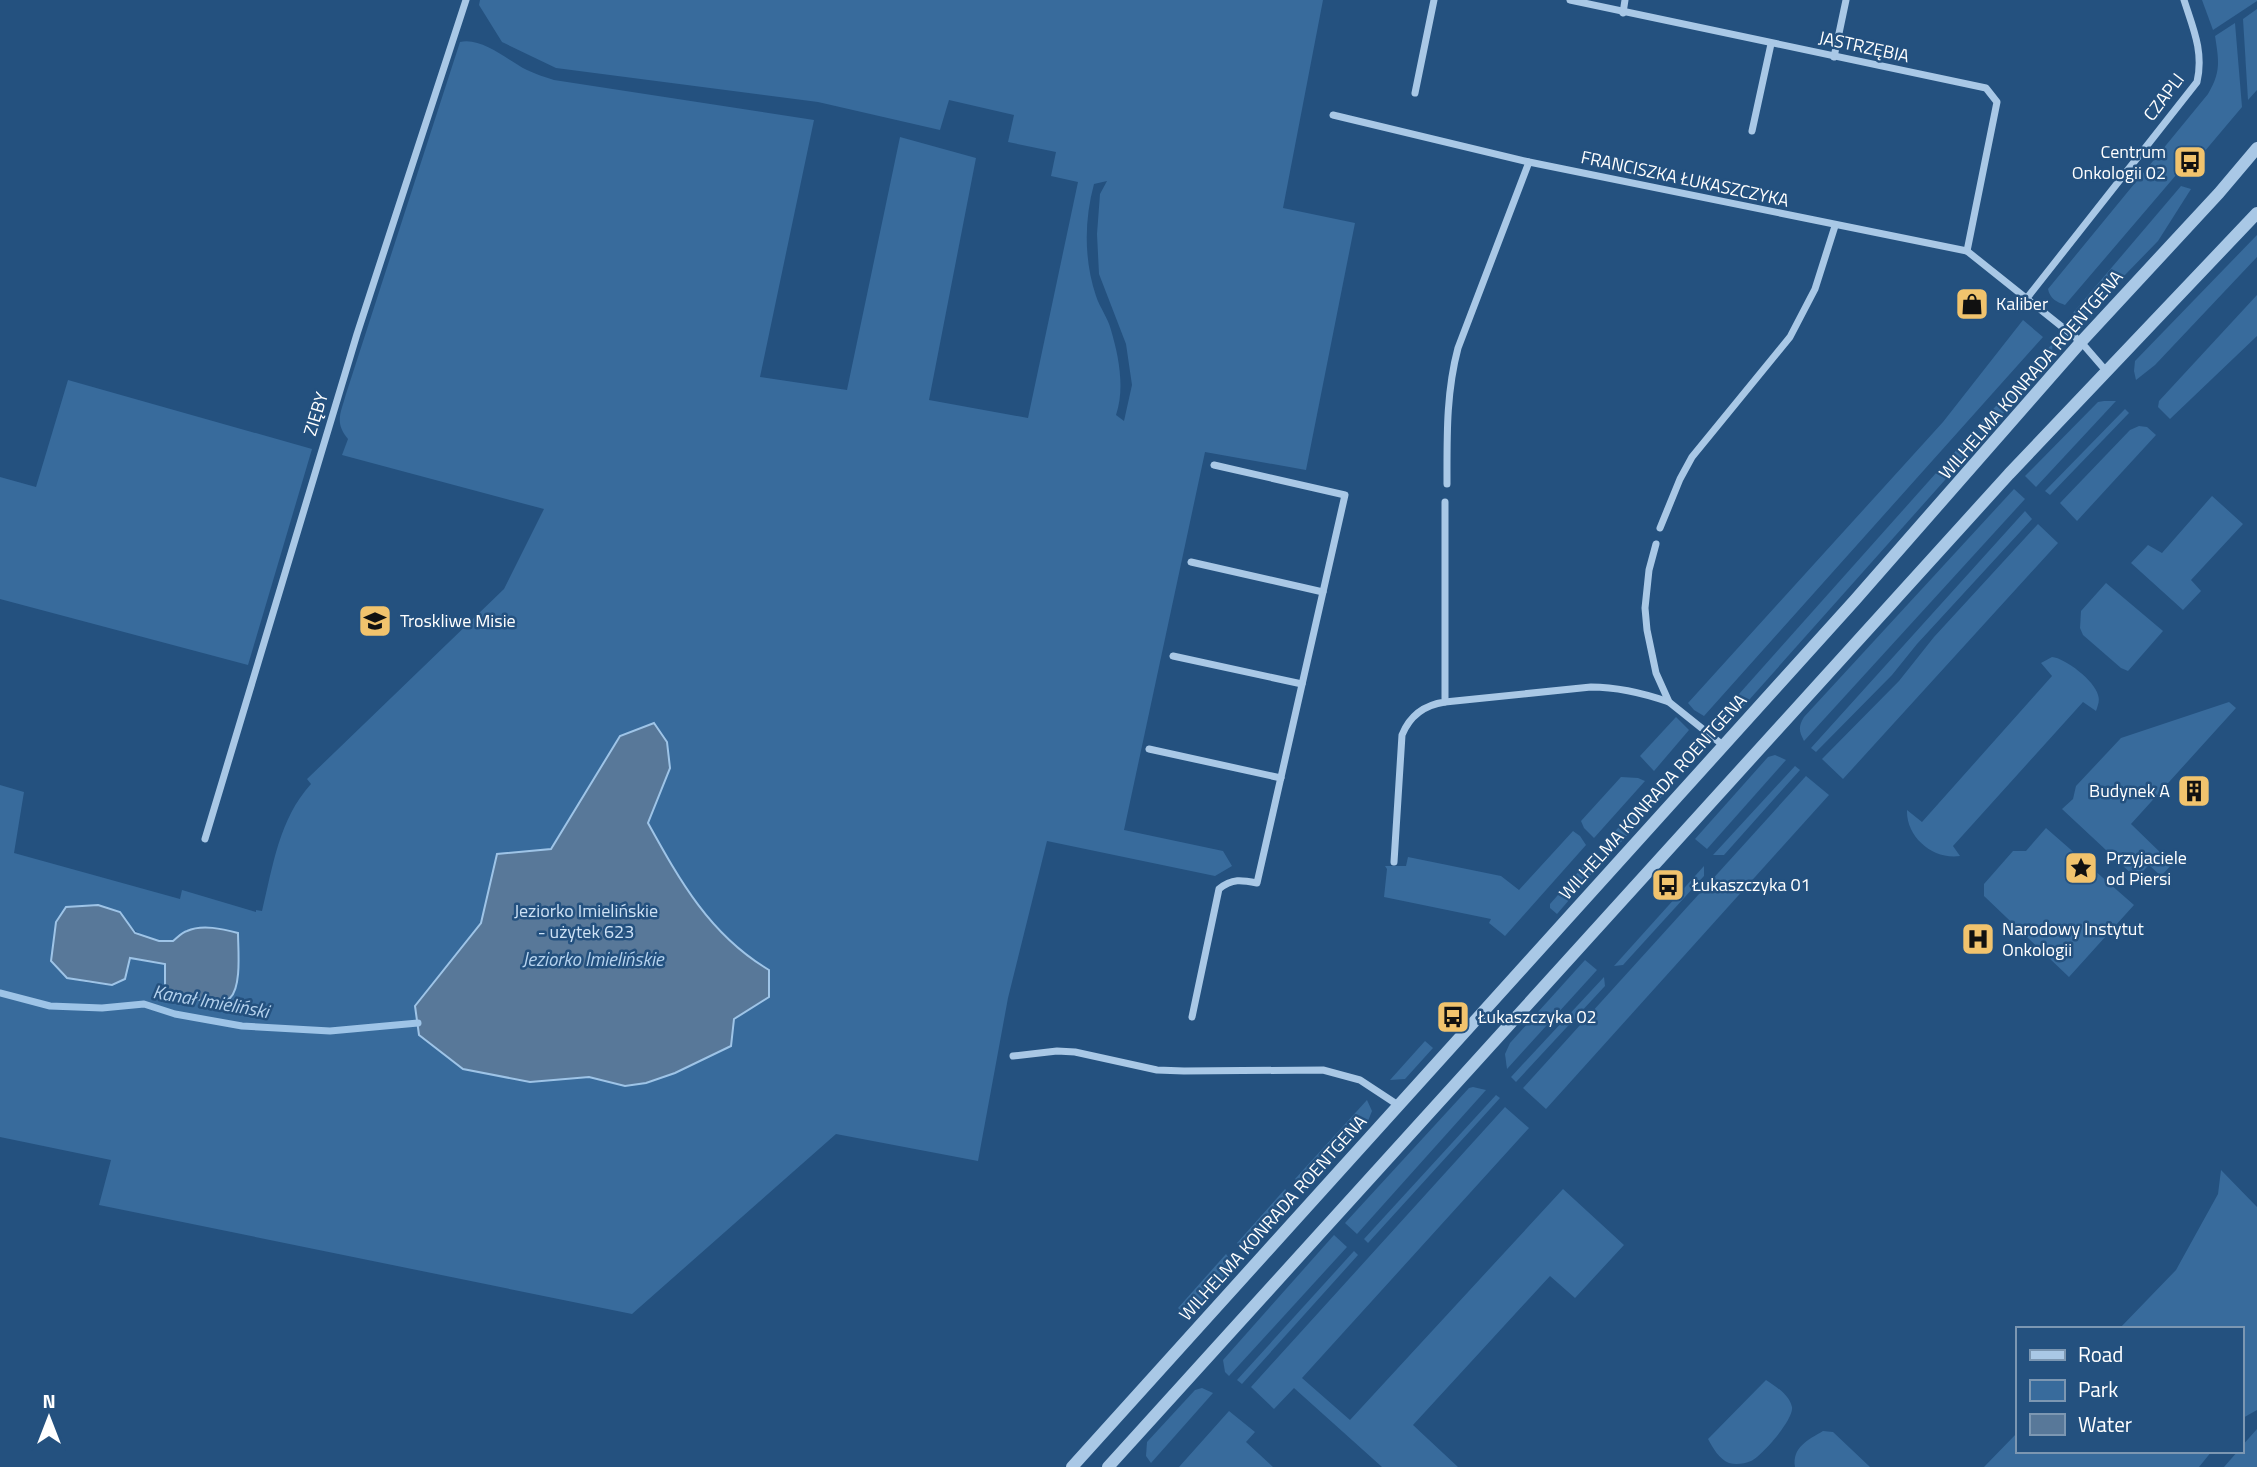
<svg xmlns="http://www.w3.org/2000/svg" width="2257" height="1467" viewBox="0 0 2257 1467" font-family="'Titillium Web',sans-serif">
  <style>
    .green { fill: #386b9c; fill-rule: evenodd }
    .water { fill: #587899; stroke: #9ec4e7; stroke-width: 2 }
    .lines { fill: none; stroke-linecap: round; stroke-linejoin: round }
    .stream { stroke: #9ec4e7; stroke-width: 7 }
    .minor { stroke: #a9c8e6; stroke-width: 7 }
    .tertiary { stroke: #a9c8e6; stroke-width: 12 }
    .labels { text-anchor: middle; stroke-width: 5; stroke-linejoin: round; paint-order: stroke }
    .street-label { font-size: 18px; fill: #fff; stroke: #24517f }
    .poi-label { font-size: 18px; fill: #fff; stroke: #24517f; text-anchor: start }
    .park-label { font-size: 18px; fill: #cde1f5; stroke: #24517f }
    .water-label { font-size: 19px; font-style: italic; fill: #b5d2ee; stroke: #24517f }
  </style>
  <rect width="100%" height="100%" fill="#24517f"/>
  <g class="green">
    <path d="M 480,0 L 1323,0 L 1283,208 L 1355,223 L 1306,470 L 1205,452 L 1124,830 L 1223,851 L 1232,866 L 1215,876 L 1047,841 L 1008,998 L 978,1161 L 836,1134 L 632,1314 L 99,1205 L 111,1160 L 0,1137 L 0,785 L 24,792 L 14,853 L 180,899 L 182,890 L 256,912 L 256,910 L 262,911 C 273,866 279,819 311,784 L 307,779 L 504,589 L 544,509 L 342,455 L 348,439 C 334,422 341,413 346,394 L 460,42 C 482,37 507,60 527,70 C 535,74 545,77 554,80 L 814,120 L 760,377 L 847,390 L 900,137 L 976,158 L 929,400 L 1028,418 L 1078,182 L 1051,176 L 1056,152 L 1008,142 L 1014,115 L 949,100 L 940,130 L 818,102 L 556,68 L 502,42 L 479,5 ZM 1107,181 L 1100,194 L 1097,234 L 1099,274 L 1126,344 L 1132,385 L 1124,421 L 1116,415 C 1125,389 1119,357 1111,330 C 1108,318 1100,308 1096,296 C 1084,260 1084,221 1094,184 ZM 120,912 C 137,936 143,940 173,941 L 186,931 L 221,928 L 165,964 L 130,958 L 112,985 L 90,983 L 67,978 Z"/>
    <polygon points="2202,0 2257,0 2257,1 2213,30"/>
    <polygon points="2257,9 2257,90 2248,100 2243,19"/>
    <path d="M 2235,23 L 2242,107 L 2199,158 L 2194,154 L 2065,305 C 2057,302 2050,299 2048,289 L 2208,94 C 2221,72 2219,61 2215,36 Z"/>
    <polygon points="2181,186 2191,189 2158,241 2088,313 2079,315 2073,313"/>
    <polygon points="2257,235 2257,257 2155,365 2136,380 2134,371 2135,361"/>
    <polygon points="2257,295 2257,336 2170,419 2158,407 2159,401"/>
    <polygon points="2023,320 2043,337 1704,716 1694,710 1688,703 1943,422"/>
    <polygon points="2053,343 2051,358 1984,436 1976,428"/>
    <polygon points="68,380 312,449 248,665 0,599 0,477 36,487"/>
    <polygon points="2104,401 2116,401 2036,487 2025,476 2098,402"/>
    <polygon points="2125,409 2129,413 2050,495 2045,491"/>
    <polygon points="2139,426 2147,427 2156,435 2077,521 2060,503 2130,430"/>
    <polygon points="1961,445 1969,453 1732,719 1723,722 1715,721"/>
    <path d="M 2014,489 L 2025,499 L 1804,741 C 1799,731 1798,727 1804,717 Z"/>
    <polygon points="2212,496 2243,524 2191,580 2201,591 2183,610 2131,563 2148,545 2162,553"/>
    <polygon points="2025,511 2032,519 1917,644 1892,675 1816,752 1811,748"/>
    <polygon points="2038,524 2058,543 1843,779 1822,759 1899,681 1934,637"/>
    <polygon points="2106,583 2163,631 2128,671 2121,668 2083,635 2080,628 2081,611"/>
    <path d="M 2052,657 C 2065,658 2095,681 2098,695 C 2100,701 2098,705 2096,711 L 2083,702 L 1953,846 L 1960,856 C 1933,860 1906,837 1907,810 L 1922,822 L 2052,676 L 2041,663 Z"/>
    <polygon points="2229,702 2236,708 2131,824 2166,858 2168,856 2174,862 2161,876 2149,865 2136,878 2062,809 2073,799 2076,786 2121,738"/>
    <polygon points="1676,717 1689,730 1654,771 1640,756"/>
    <polygon points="1775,755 1786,760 1707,849 1695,839 1768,757"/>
    <polygon points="1795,766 1800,770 1724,855 1713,855"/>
    <polygon points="1806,776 1829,795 1546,1109 1523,1088"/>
    <polygon points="1621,777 1638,778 1645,781 1594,838 1584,828 1581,821"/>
    <polygon points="1656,785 1661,788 1664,794 1614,850 1603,845"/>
    <polygon points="2046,828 2134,905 2069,977 1984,896 1984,884 2013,851 2026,851"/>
    <polygon points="1573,831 1580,836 1586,845 1505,936 1489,923 1491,919 1384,897 1387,869 1385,866 1406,866 1408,857 1501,876 1519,890"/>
    <polygon points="1595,853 1600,858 1600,864 1557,914 1550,908 1550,904"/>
    <polygon points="1704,866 1704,876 1623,965 1614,966"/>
    <polygon points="1585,960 1597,970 1507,1069 1505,1054 1510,1043"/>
    <polygon points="1604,977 1605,986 1516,1082 1511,1077"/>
    <polygon points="1425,1041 1433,1048 1405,1079 1390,1080"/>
    <polygon points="1473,1087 1486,1090 1357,1234 1345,1223 1469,1088"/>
    <polygon points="1496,1095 1500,1098 1368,1243 1364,1239"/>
    <polygon points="1367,1100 1372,1111 1368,1121 1306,1188 1295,1179"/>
    <polygon points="1505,1107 1529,1128 1302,1378 1350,1420 1563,1189 1624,1245 1575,1298 1550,1276 1413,1425 1458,1467 1382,1467 1294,1388 1274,1409 1251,1387"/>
    <polygon points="2221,1170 2257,1207 2257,1410 2241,1419 2241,1329 2119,1329 2176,1270 2218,1194"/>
    <polygon points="1285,1189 1296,1199 1251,1249 1244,1250 1237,1243"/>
    <polygon points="1334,1235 1347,1247 1229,1376 1225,1372 1223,1360"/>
    <polygon points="1354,1251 1358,1255 1242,1384 1237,1380"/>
    <polygon points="1226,1254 1233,1264 1232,1272 1187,1316 1178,1308"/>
    <path d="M 1766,1380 C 1776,1387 1789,1394 1792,1407 C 1794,1419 1762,1456 1751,1461 C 1744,1464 1736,1465 1729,1463 C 1719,1459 1713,1448 1708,1439 Z"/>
    <polygon points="1202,1388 1213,1393 1151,1463 1146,1456 1147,1442 1195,1390"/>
    <polygon points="1229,1411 1255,1432 1246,1442 1273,1467 1179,1467"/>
    <polygon points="2257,1429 2257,1467 2224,1467 2238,1451 2241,1451 2241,1447"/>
    <path d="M 1823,1431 L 1833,1432 L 1870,1467 L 1795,1467 C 1792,1447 1808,1440 1823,1431 Z"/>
    <polygon points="2017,1433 2017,1451 2212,1451 2199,1467 1984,1467"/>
  </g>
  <g class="water">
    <path d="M 654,723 L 667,742 L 670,768 L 648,823 C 680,881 710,935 769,970 L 769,997 L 734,1019 L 731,1046 L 675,1073 L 646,1083 L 625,1086 L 589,1077 L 530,1082 L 463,1069 L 419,1035 L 415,1006 L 481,923 L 497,854 L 551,849 L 620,736 Z"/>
    <path d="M 98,905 L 120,912 L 135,933 L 159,941 L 173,941 C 177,938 182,932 187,931 C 202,924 223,929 238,933 C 238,948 242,987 230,998 C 219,1008 177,994 165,991 L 165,964 L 130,958 L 125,979 L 112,985 L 67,978 L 51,961 L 56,922 L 66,907 Z"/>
  </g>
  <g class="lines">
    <polyline class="stream" points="0,993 50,1006 102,1008 144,1004 175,1014 242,1026 330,1031 418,1023"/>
    <g class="minor">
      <polyline points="1570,0 1986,88 1997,102 1967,251"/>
      <polyline points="1623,13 1625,0"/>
      <polyline points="1834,57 1846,0"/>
      <polyline points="1415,93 1434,0"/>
      <polyline points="1333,115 1529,162 1967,251 2081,342 2107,372"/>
      <polyline points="1752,131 1771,44"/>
      <path d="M 2027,298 L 2197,82 C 2204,52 2193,28 2184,0"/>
      <path d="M 1447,484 C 1447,437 1446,393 1458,348 L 1529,162"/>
      <polyline points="1660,528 1680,479 1692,457 1790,337 1815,289 1835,226"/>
      <polyline points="1656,544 1649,570 1645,608 1647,630 1656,673 1669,702 1724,746"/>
      <polyline points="1191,562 1323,592"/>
      <polyline points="1173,656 1302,684"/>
      <path d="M 1445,702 L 1591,687 C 1619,687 1643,693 1669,702"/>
      <polyline points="1149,749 1281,778"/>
      <polyline points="205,839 357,334 466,0"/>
      <path d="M 1394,862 L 1402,735 C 1410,715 1424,705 1445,702 L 1445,502"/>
      <path d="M 1192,1017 L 1219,889 C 1232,878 1242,880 1257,883 L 1345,495 L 1214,465"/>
      <polyline points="1013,1056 1057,1051 1075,1052 1157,1070 1184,1071 1323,1070 1360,1080 1398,1105"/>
    </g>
    <g class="tertiary">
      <polyline points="1072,1467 1855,600 2081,342 2219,193 2257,148"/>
      <polyline points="1108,1467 2009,474 2257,213"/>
    </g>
  </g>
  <defs>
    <symbol id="bus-square" viewBox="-11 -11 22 22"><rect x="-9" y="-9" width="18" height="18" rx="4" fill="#f1c36d" stroke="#24517f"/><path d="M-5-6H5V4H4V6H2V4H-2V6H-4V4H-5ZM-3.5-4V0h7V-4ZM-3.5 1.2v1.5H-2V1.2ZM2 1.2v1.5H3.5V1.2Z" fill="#111"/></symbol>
    <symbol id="shop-square" viewBox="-11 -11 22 22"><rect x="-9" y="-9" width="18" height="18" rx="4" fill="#f1c36d" stroke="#24517f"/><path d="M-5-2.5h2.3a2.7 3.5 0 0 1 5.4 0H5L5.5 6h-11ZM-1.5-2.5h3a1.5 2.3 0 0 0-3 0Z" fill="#111"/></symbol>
    <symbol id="school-square" viewBox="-11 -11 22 22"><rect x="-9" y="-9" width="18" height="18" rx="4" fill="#f1c36d" stroke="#24517f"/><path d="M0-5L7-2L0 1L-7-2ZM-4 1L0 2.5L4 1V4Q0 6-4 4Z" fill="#111"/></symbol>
    <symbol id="building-square" viewBox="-11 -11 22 22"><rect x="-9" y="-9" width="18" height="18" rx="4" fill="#f1c36d" stroke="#24517f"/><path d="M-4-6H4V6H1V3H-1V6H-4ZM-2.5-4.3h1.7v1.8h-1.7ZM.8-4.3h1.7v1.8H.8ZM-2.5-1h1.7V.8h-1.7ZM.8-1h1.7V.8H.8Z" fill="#111"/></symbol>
    <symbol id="sight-square" viewBox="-11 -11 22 22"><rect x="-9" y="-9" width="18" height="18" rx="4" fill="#f1c36d" stroke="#24517f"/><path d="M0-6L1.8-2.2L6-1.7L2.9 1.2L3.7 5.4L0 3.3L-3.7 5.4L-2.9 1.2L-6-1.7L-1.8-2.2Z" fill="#111"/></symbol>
    <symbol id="hospital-square" viewBox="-11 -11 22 22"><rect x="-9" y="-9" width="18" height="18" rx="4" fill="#f1c36d" stroke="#24517f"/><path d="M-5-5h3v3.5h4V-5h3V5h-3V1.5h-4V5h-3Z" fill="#111"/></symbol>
  </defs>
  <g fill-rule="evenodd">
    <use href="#bus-square" x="2171" y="143" width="38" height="38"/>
    <use href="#shop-square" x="1953" y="285" width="38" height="38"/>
    <use href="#school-square" x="356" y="602" width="38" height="38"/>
    <use href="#building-square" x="2175" y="772" width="38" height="38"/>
    <use href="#sight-square" x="2062" y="849" width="38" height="38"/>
    <use href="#bus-square" x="1649" y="866" width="38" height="38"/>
    <use href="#hospital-square" x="1959" y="920" width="38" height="38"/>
    <use href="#bus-square" x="1434" y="998" width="38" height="38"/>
  </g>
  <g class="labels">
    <g class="street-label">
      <text transform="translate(1864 47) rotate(12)" y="6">JASTRZĘBIA</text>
      <text transform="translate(2164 97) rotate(-53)" y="6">CZAPLI</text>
      <text transform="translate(1685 179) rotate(12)" y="6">FRANCISZKA ŁUKASZCZYKA</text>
      <text transform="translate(2031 375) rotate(-49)" y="6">WILHELMA KONRADA ROENTGENA</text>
      <text transform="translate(316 414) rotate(-73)" y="6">ZIĘBY</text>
      <text transform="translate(1653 797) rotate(-48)" y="6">WILHELMA KONRADA ROENTGENA</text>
      <text transform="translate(1273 1218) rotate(-48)" y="6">WILHELMA KONRADA ROENTGENA</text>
    </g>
    <g class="poi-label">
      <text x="2166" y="158" text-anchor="end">Centrum<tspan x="2166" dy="21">Onkologii 02</tspan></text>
      <text x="1996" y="310">Kaliber</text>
      <text x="400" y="627">Troskliwe Misie</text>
      <text x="2170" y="797" text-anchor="end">Budynek A</text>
      <text x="2106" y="864">Przyjaciele<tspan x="2106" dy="21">od Piersi</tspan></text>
      <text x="1692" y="891">Łukaszczyka 01</text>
      <text x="2002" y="935">Narodowy Instytut<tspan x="2002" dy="21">Onkologii</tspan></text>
      <text x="1478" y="1023">Łukaszczyka 02</text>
    </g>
    <g class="park-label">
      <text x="586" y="917">Jeziorko Imielińskie<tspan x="586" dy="21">- użytek 623</tspan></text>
    </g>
    <g class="water-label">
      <text x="593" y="966">Jeziorko Imielińskie</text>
      <text transform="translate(211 1001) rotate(10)" y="7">Kanał Imieliński</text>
    </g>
  </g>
  <rect x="2016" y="1327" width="228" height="126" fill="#24517f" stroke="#7c97b2" stroke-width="2"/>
  <rect x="2030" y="1350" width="35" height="10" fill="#a9c8e6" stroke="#7c97b2" stroke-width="2"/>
  <text x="2078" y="1362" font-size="21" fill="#ffffff">Road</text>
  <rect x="2030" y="1380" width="35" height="21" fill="#386b9c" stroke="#7c97b2" stroke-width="2"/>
  <text x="2078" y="1397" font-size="21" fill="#ffffff">Park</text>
  <rect x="2030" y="1414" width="35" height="21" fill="#587899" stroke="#7c97b2" stroke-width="2"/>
  <text x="2078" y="1432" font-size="21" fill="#ffffff">Water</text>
  <g transform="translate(49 1418)" stroke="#24517f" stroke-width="5" paint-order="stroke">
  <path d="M0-5L12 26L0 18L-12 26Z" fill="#ffffff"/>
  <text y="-10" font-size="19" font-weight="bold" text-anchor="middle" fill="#ffffff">N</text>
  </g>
</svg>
